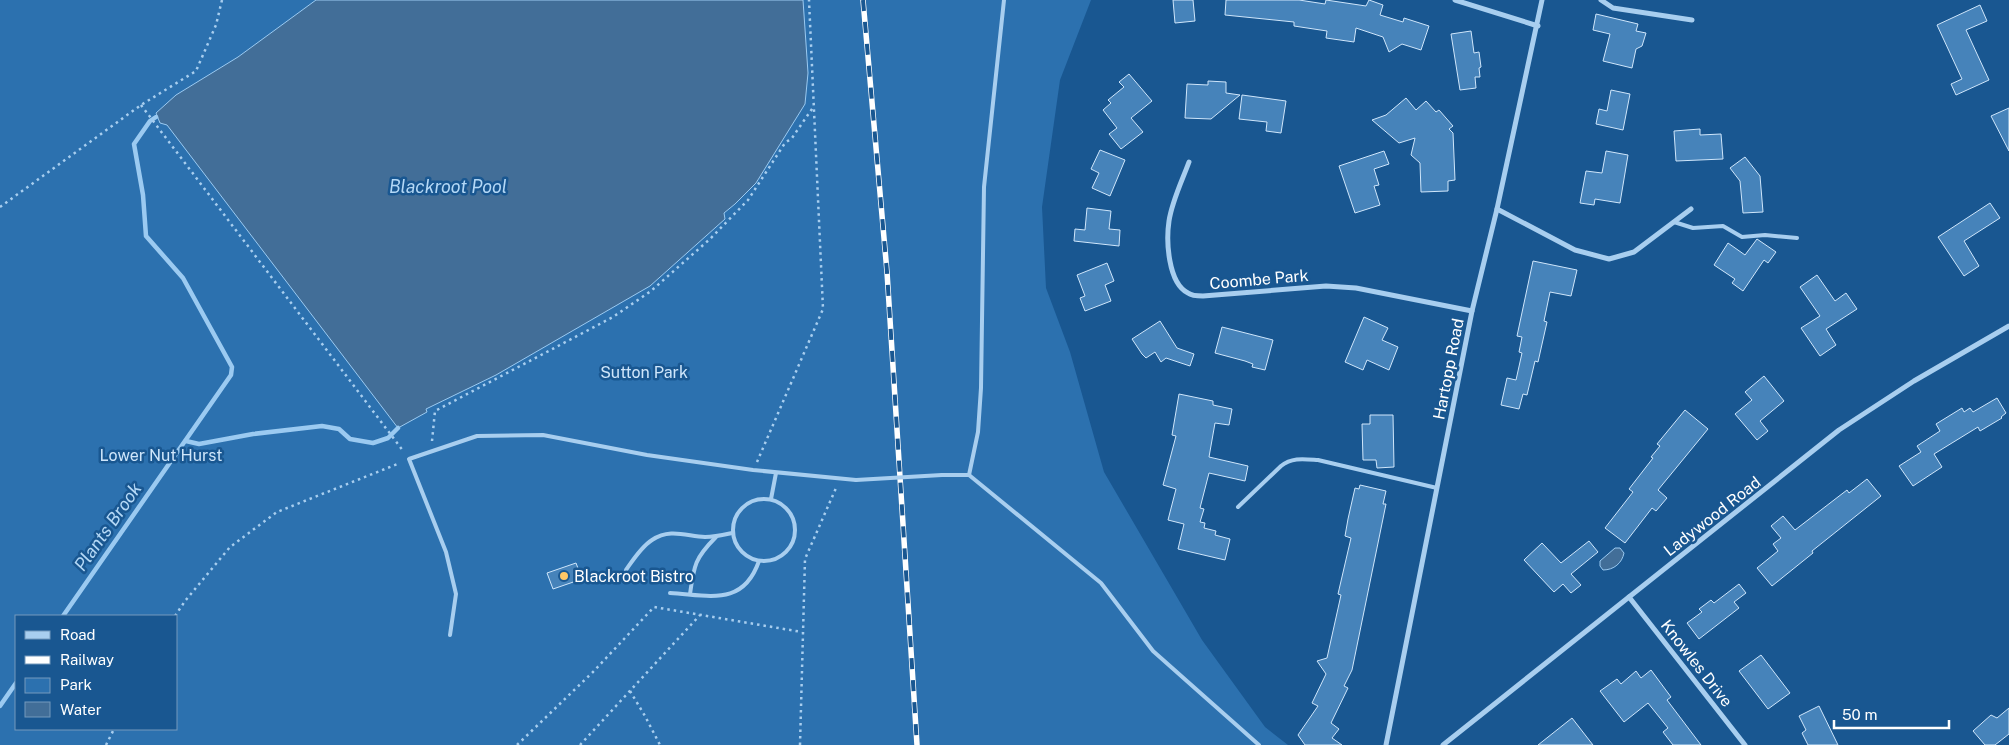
<svg xmlns="http://www.w3.org/2000/svg" width="2009" height="745" viewBox="0 0 2009 745" font-family="'Public Sans',sans-serif">
  <style>
    .green { fill: #2c71af; fill-rule: evenodd }
    .water { fill: #426e98; stroke: #9bcaf1 }
    .lines { fill: none; stroke-linecap: round; stroke-linejoin: round }
    .stream { stroke: #9bcaf1; stroke-width: 4.5 }
    .building { fill: #4683ba; stroke: #cfe6fb }
    .path { stroke: #a8ceef; stroke-width: 2.5; stroke-dasharray: 2.5 4; stroke-linecap: butt }
    .service { stroke: #a8ceef; stroke-width: 4 }
    .minor { stroke: #a8ceef; stroke-width: 5 }
    .rail-casing { stroke: #fff; stroke-width: 5.5 }
    .rail { stroke: #195791; stroke-width: 4; stroke-dasharray: 11; stroke-linecap: butt }
    .service-bridge { stroke: #a8ceef; stroke-width: 4 }
    .poi-dot { fill: #ffc766; stroke: #195791; stroke-width: 2 }
    .labels { text-anchor: middle; stroke-width: 5; stroke-linejoin: round; paint-order: stroke }
    .street-label { font-size: 16px; fill: #fff; stroke: #195791 }
    .park-label { font-size: 16px; fill: #cfe6fb; stroke: #195791 }
    .poi-label { font-size: 16px; fill: #fff; stroke: #195791; text-anchor: start }
    .water-label { font-size: 18px; font-style: italic; fill: #b4d8f6; stroke: #195791 }
  </style>
  <rect width="100%" height="100%" fill="#195791"/>
  <path class="green" d="M 0,0 L 1091,0 L 1060,80 L 1042,207 L 1046,288 L 1070,352 L 1104,472 L 1202,640 L 1265,727 L 1288,745 L 0,745 ZM 16,616 L 176,616 L 176,729 L 16,729 Z"/>
  <g class="water">
    <polygon points="316,0 803,0 808,73 805,104 756,183 735,204 724,213 725,219 650,286 496,375 426,409 427,412 398,428 167,125 160,123 156,113 176,95 238,57"/>
    <path d="M 1615,548 L 1620,548 L 1624,553 C 1622,563 1614,570 1603,570 L 1600,566 L 1600,561 Z"/>
  </g>
  <g class="lines">
    <g class="stream">
      <polyline points="186,441 199,444 253,434 322,426 339,429 350,439 373,443 388,438 398,428"/>
      <polyline points="63,616 231,375 232,367 183,278 146,236 143,195 134,144 150,121 156,117"/>
      <polyline points="0,706 16,683"/>
    </g>
  </g>
  <g class="building">
    <polygon points="1173,0 1193,0 1195,21 1175,23"/>
    <polygon points="1226,0 1299,0 1325,4 1326,0 1366,6 1369,0 1383,5 1380,15 1403,22 1404,18 1429,26 1421,50 1402,44 1389,52 1383,37 1356,28 1354,42 1326,38 1327,31 1294,26 1294,22 1225,15"/>
    <polygon points="1980,5 1987,21 1966,30 1989,80 1956,95 1951,84 1962,79 1937,25"/>
    <polygon points="1596,14 1638,24 1636,31 1646,33 1642,46 1636,49 1632,68 1603,61 1610,34 1593,30"/>
    <polygon points="1471,31 1474,53 1479,52 1481,67 1479,68 1480,77 1475,77 1476,88 1460,90 1451,34"/>
    <polygon points="1129,74 1152,101 1131,118 1143,132 1121,149 1109,134 1117,128 1103,110 1111,103 1108,100 1124,87 1119,82"/>
    <polygon points="1208,81 1226,82 1226,93 1240,95 1211,119 1185,118 1187,84 1208,85"/>
    <polygon points="1611,90 1630,94 1623,130 1596,124 1599,109 1607,111"/>
    <polygon points="1242,95 1286,101 1281,133 1266,131 1267,122 1239,119"/>
    <polygon points="1406,98 1416,110 1426,101 1436,112 1439,110 1453,126 1449,129 1453,133 1455,180 1448,181 1448,191 1421,192 1420,163 1411,155 1415,138 1399,143 1372,120 1386,115"/>
    <polygon points="2009,108 2009,151 1991,116"/>
    <polygon points="1700,129 1700,135 1721,134 1723,159 1676,161 1674,131"/>
    <polygon points="1100,150 1125,160 1110,196 1092,188 1099,173 1091,169"/>
    <polygon points="1384,151 1389,164 1374,169 1379,185 1374,186 1380,205 1355,213 1339,166"/>
    <polygon points="1606,151 1628,155 1620,203 1595,199 1594,205 1580,203 1586,171 1602,173"/>
    <polygon points="1745,157 1760,176 1763,212 1743,213 1740,181 1730,168"/>
    <polygon points="1990,203 2000,218 1964,241 1979,266 1964,276 1938,237"/>
    <polygon points="1087,208 1111,211 1109,229 1120,230 1119,246 1074,241 1075,229 1085,230"/>
    <polygon points="1757,239 1776,252 1768,263 1764,260 1743,291 1732,283 1735,279 1714,265 1728,243 1745,255"/>
    <polygon points="1533,261 1577,270 1571,296 1550,292 1544,321 1547,322 1538,362 1535,361 1527,395 1523,394 1519,409 1501,405 1507,378 1516,380 1522,353 1519,352 1522,337 1517,336"/>
    <polygon points="1107,263 1114,281 1105,285 1111,301 1085,311 1080,298 1085,296 1077,275"/>
    <polygon points="1817,275 1835,301 1846,293 1857,309 1826,329 1836,345 1820,356 1801,328 1820,316 1800,287"/>
    <polygon points="1364,317 1388,328 1382,340 1398,347 1389,370 1367,360 1363,370 1345,362"/>
    <polygon points="1160,321 1177,348 1194,354 1190,366 1166,358 1161,362 1155,352 1146,358 1142,354 1132,339"/>
    <polygon points="1222,327 1273,340 1265,370 1252,367 1253,364 1245,361 1215,353"/>
    <polygon points="1764,376 1784,401 1760,421 1768,431 1757,440 1735,414 1752,400 1745,392"/>
    <polygon points="1179,394 1213,401 1213,405 1232,409 1229,425 1215,423 1209,457 1248,466 1245,481 1209,473 1200,508 1204,509 1200,522 1205,523 1204,528 1216,531 1215,535 1230,539 1225,560 1178,549 1184,524 1168,520 1176,489 1163,485 1176,436 1172,435"/>
    <polygon points="1997,398 2006,413 2001,417 2002,418 1980,431 1978,427 1934,454 1942,467 1913,486 1899,466 1921,452 1917,446 1940,431 1936,424 1962,408 1964,412 1970,408 1973,412"/>
    <polygon points="1685,410 1708,429 1658,490 1667,498 1656,511 1652,508 1625,543 1605,528 1633,492 1629,489 1653,458 1651,457 1660,446 1657,444"/>
    <polygon points="1370,415 1393,415 1394,467 1377,468 1376,460 1363,460 1362,424 1370,424"/>
    <polygon points="1867,479 1881,496 1812,551 1813,553 1772,586 1757,568 1778,551 1773,544 1781,538 1771,526 1783,516 1795,530 1847,490 1849,493"/>
    <polygon points="1360,485 1386,491 1383,504 1386,504 1352,670 1344,686 1348,688 1331,723 1339,729 1332,738 1342,745 1305,745 1298,735 1318,706 1312,703 1326,674 1317,661 1327,658 1341,595 1338,594 1351,538 1345,536 1348,519 1355,488 1359,489"/>
    <polygon points="1589,541 1598,552 1571,574 1581,585 1571,593 1563,584 1554,592 1524,560 1542,543 1561,563"/>
    <polygon points="576,563 582,579 553,589 547,573"/>
    <polygon points="1739,584 1746,593 1734,602 1739,608 1699,639 1687,623 1702,612 1699,609 1711,600 1714,603"/>
    <polygon points="1761,655 1790,693 1768,709 1739,671"/>
    <polygon points="1651,670 1671,697 1667,700 1701,745 1673,745 1663,732 1668,728 1648,703 1624,722 1600,691 1617,679 1621,684 1636,671 1641,678"/>
    <polygon points="1819,706 1838,745 1808,745 1802,733 1806,730 1799,716"/>
    <polygon points="2009,708 2009,734 1995,745 1985,745 1973,731 1991,715 1997,718"/>
    <polygon points="1572,718 1593,745 1538,745"/>
  </g>
  <g class="lines">
    <g class="path">
      <polyline points="141,105 404,452"/>
      <polyline points="0,207 141,105 196,71 216,25 222,0"/>
      <polyline points="432,441 435,411 613,317 651,291 710,239 748,200 785,143 792,138 814,106"/>
      <polyline points="757,462 823,309 809,0"/>
      <polyline points="175,616 185,601 230,547 277,512 400,463"/>
      <polyline points="630,691 645,716 660,745"/>
      <polyline points="106,745 114,729"/>
      <polyline points="517,745 593,672 654,607 802,632"/>
      <polyline points="580,745 700,615"/>
      <polyline points="800,745 805,559 836,488"/>
    </g>
    <g class="service">
      <polyline points="1674,222 1693,228 1723,226 1742,237 1765,235 1797,238"/>
      <polyline points="942,475 969,475 1101,583 1153,651 1259,745"/>
      <polyline points="969,475 978,432 981,388 984,187 1004,0"/>
      <circle cx="764" cy="530" r="31"/>
      <polyline points="771,499 776,473"/>
      <path d="M 1238,507 L 1281,466 C 1292,457 1304,459 1318,460 L 1437,488"/>
      <path d="M 626,570 C 633,560 641,547 652,540 C 670,528 686,536 705,537 C 715,537 723,535 732,533"/>
      <path d="M 670,593 C 709,595 743,607 759,561"/>
      <path d="M 690,594 C 694,565 695,558 716,537"/>
      <polyline points="450,635 456,594 446,552 409,459 477,436 543,435 647,455 753,470 856,480"/>
    </g>
    <g class="minor">
      <polyline points="1455,0 1538,26"/>
      <polyline points="1601,0 1613,8 1692,20"/>
      <path d="M 1189,162 C 1182,181 1172,201 1169,221 C 1166,241 1168,283 1188,293 C 1192,296 1198,296 1203,296 L 1326,286 L 1356,288 L 1472,311"/>
      <polyline points="1497,209 1575,250 1609,259 1634,252 1691,209"/>
      <polyline points="1629,597 1745,745"/>
      <polyline points="1386,745 1472,311 1497,209 1542,0"/>
      <polyline points="1443,745 1839,430 1914,381 2009,326"/>
    </g>
    <defs>
      <polyline id="rail" points="863,0 887,272 917,745"/>
    </defs>
    <use href="#rail" class="rail-casing"/>
    <use href="#rail" class="rail"/>
    <polyline class="service-bridge" points="856,480 942,475"/>
  </g>
  <circle class="poi-dot" cx="564" cy="576" r="5"/>
  <g class="labels">
    <g class="street-label">
      <text transform="translate(1259 279) rotate(-5)" y="6">Coombe Park</text>
      <text transform="translate(1448 369) rotate(-79)" y="6">Hartopp Road</text>
      <text transform="translate(1712 516) rotate(-38)" y="6">Ladywood Road</text>
      <text transform="translate(1697 663) rotate(52)" y="6">Knowles Drive</text>
    </g>
    <g class="park-label">
      <text x="644" y="378">Sutton Park</text>
      <text x="161" y="461">Lower Nut Hurst</text>
    </g>
    <g class="poi-label">
      <text x="574" y="582">Blackroot Bistro</text>
    </g>
    <g class="water-label">
      <text x="448" y="193">Blackroot Pool</text>
      <text transform="translate(108 527) rotate(-55)" y="6">Plants Brook</text>
    </g>
  </g>
  <rect x="15" y="615" width="162" height="115" fill="#195791" stroke="#759abd"/>
  <rect x="25" y="631" width="25" height="8" fill="#a8ceef" stroke="#759abd"/>
  <text x="60" y="640" font-size="15" fill="#ffffff">Road</text>
  <rect x="25" y="656" width="25" height="8" fill="#ffffff" stroke="#759abd"/>
  <text x="60" y="665" font-size="15" fill="#ffffff">Railway</text>
  <rect x="25" y="678" width="25" height="15" fill="#2c71af" stroke="#759abd"/>
  <text x="60" y="690" font-size="15" fill="#ffffff">Park</text>
  <rect x="25" y="702" width="25" height="15" fill="#426e98" stroke="#759abd"/>
  <text x="60" y="715" font-size="15" fill="#ffffff">Water</text>
  <path d="M1834 720v8h115v-8" fill="none" stroke="#ffffff" stroke-width="2.5"/>
  <text x="1842" y="720" font-size="15" fill="#ffffff" stroke="#195791" stroke-width="4" paint-order="stroke">50 m</text>
</svg>
